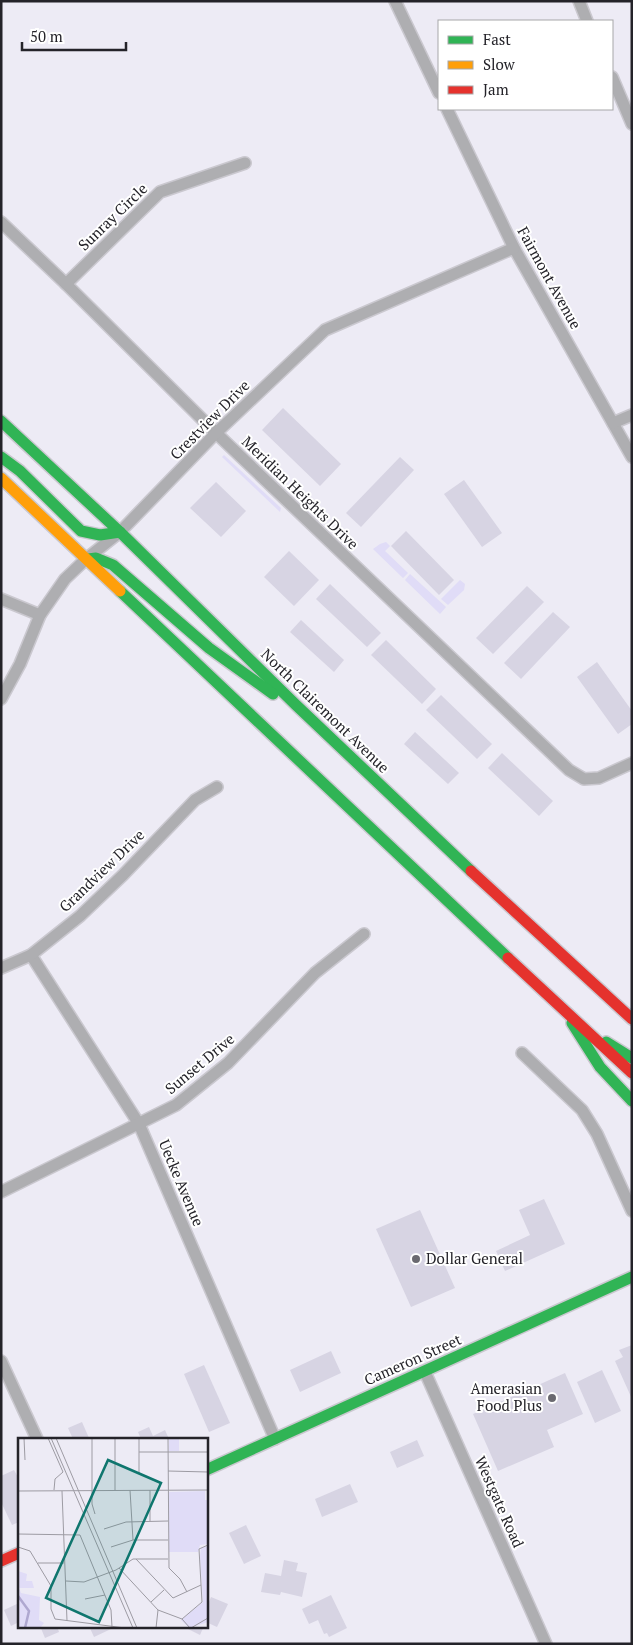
<svg xmlns="http://www.w3.org/2000/svg" width="633" height="1645" viewBox="0 0 633 1645" font-family="'PT Serif',serif">
  <style>
    .green { fill: #e0dcf7 }
    .building { fill: #d7d4e3 }
    .lines { fill: none; stroke-linecap: round; stroke-linejoin: round }
    .street-casing { stroke: #cac8cf; stroke-width: 14 }
    .fast-casing { stroke: #cac8cf; stroke-width: 14 }
    .slow-casing { stroke: #cac8cf; stroke-width: 14 }
    .jam-casing { stroke: #cac8cf; stroke-width: 14 }
    .street { stroke: #aeaeb1; stroke-width: 11 }
    .fast { stroke: #30b455; stroke-width: 11 }
    .slow { stroke: #ff9f0a; stroke-width: 11 }
    .jam { stroke: #e5322d; stroke-width: 11 }
    .poi-dot { fill: #6a6970; stroke: #fff; stroke-width: 2 }
    .labels { text-anchor: middle; stroke-width: 4; stroke-linejoin: round; paint-order: stroke }
    .street-label { font-size: 15px; fill: #242329; stroke: #fff }
    .poi-label { font-size: 15px; fill: #242329; stroke: #fff; text-anchor: start }
    .inset-river { fill: none; stroke: #afa8d0; stroke-width: 2.5 }
    .inset-road { fill: none; stroke: #9d9ba3; stroke-width: 1 }
    .view { fill: #0f766e; fill-opacity: 0.15; stroke: #0f766e; stroke-width: 2.5 }
    .inset-edge { fill: none; stroke: #242329; stroke-width: 2.5 }
  </style>
  <rect width="100%" height="100%" fill="#edebf5"/>
  <g class="green">
    <polygon points="224,455 281,508 280,512 222,457"/>
    <polygon points="386,542 390,546 385,551 408,573 403,578 373,549 380,544"/>
    <polygon points="410,574 446,607 440,614 405,580"/>
    <polygon points="460,580 465,584 464,590 448,605 441,599"/>
  </g>
  <g class="building">
    <polygon points="283,408 341,464 320,486 262,430"/>
    <polygon points="400,457 414,470 361,527 346,513"/>
    <polygon points="464,480 502,533 482,547 444,494"/>
    <polygon points="216,482 246,511 221,537 190,508"/>
    <polygon points="406,531 454,580 439,595 391,546"/>
    <polygon points="289,551 319,580 294,606 264,577"/>
    <polygon points="330,584 381,633 367,647 316,599"/>
    <polygon points="527,586 544,602 493,654 476,638"/>
    <polygon points="553,612 570,627 521,679 504,663"/>
    <polygon points="301,620 344,660 334,672 290,632"/>
    <polygon points="386,640 436,689 422,704 371,655"/>
    <polygon points="597,662 632,711 632,724 618,734 577,677"/>
    <polygon points="441,695 492,744 477,759 426,710"/>
    <polygon points="415,732 459,773 448,784 404,744"/>
    <polygon points="502,753 553,801 539,816 488,768"/>
    <polygon points="544,1199 565,1244 505,1271 496,1251 530,1235 519,1210"/>
    <polygon points="420,1210 455,1288 411,1307 376,1229"/>
    <polygon points="632,1345 632,1399 615,1361 623,1357 619,1350"/>
    <polygon points="331,1351 341,1373 300,1392 290,1370"/>
    <polygon points="204,1365 230,1423 209,1432 184,1374"/>
    <polygon points="602,1370 621,1411 595,1423 577,1382"/>
    <polygon points="565,1373 583,1414 547,1430 554,1447 498,1471 473,1414"/>
    <polygon points="82,1422 89,1438 73,1439 68,1428"/>
    <polygon points="149,1427 153,1436 165,1430 169,1439 141,1439 138,1432"/>
    <polygon points="417,1440 424,1456 397,1468 390,1452"/>
    <polygon points="14,1470 19,1479 19,1522 12,1525 1,1502 1,1476"/>
    <polygon points="350,1484 358,1502 322,1517 315,1499"/>
    <polygon points="246,1525 261,1556 244,1564 229,1533"/>
    <polygon points="284,1560 298,1563 296,1571 307,1573 302,1597 281,1592 280,1595 261,1592 265,1573 281,1576"/>
    <polygon points="331,1595 347,1628 329,1637 327,1633 324,1634 318,1620 309,1624 302,1609"/>
    <polygon points="211,1597 228,1604 217,1627 206,1622 206,1603 208,1604"/>
    <polygon points="19,1603 19,1622 11,1626 4,1610"/>
    <polygon points="40,1626 57,1626 59,1632 45,1638"/>
    <polygon points="89,1626 110,1626 111,1629 94,1637"/>
    <polygon points="182,1626 204,1626 200,1635"/>
  </g>
  <g class="lines">
    <defs>
      <g id="street">
        <polyline points="395,1 439,93"/>
        <polyline points="579,1 587,21"/>
        <polyline points="612,77 632,124"/>
        <polyline points="447,109 514,248 632,457"/>
        <polyline points="1,222 66,284 216,433 569,770 584,779 599,778 632,763"/>
        <polyline points="66,284 160,192 245,163"/>
        <polyline points="613,423 632,415"/>
        <polyline points="1,599 40,615"/>
        <polyline points="1,699 20,664 40,615 65,579 86,559 120,532 216,433 325,330 514,248"/>
        <polyline points="31,955 139,1124 275,1439"/>
        <polyline points="1,968 31,955 80,916 123,875 195,800 217,787"/>
        <polyline points="522,1053 582,1110 597,1134 632,1211"/>
        <polyline points="1,1192 176,1105 228,1063 315,973 364,934"/>
        <polyline points="1,1361 37,1439"/>
        <polyline points="425,1372 546,1644"/>
      </g>
      <g id="fast">
        <polyline points="1,421 120,532 296,705 471,871"/>
        <polyline points="1,457 20,471 81,531 100,535 120,532"/>
        <polyline points="88,559 96,558 113,565 209,648 273,694"/>
        <polyline points="120,591 508,958"/>
        <polyline points="572,1023 600,1067 632,1101"/>
        <polyline points="606,1042 632,1058"/>
        <polyline points="206,1470 632,1277"/>
      </g>
      <polyline id="slow" points="1,478 120,591"/>
      <g id="jam">
        <polyline points="471,871 632,1019"/>
        <polyline points="508,958 632,1073"/>
        <polyline points="1,1561 19,1553"/>
      </g>
    </defs>
    <use href="#street" class="street-casing"/>
    <use href="#fast" class="fast-casing"/>
    <use href="#slow" class="slow-casing"/>
    <use href="#jam" class="jam-casing"/>
    <use href="#street" class="street"/>
    <use href="#fast" class="fast"/>
    <use href="#slow" class="slow"/>
    <use href="#jam" class="jam"/>
  </g>
  <g class="poi-dot">
    <circle cx="416" cy="1259" r="5"/>
    <circle cx="552" cy="1398" r="5"/>
  </g>
  <g class="labels">
    <g class="street-label">
      <text transform="translate(113 217) rotate(-44)" y="5">Sunray Circle</text>
      <text transform="translate(549 278) rotate(61)" y="5">Fairmont Avenue</text>
      <text transform="translate(210 420) rotate(-45)" y="5">Crestview Drive</text>
      <text transform="translate(300 493) rotate(44)" y="5">Meridian Heights Drive</text>
      <text transform="translate(325 711) rotate(44)" y="5">North Clairemont Avenue</text>
      <text transform="translate(102 871) rotate(-44)" y="5">Grandview Drive</text>
      <text transform="translate(200 1064) rotate(-40)" y="5">Sunset Drive</text>
      <text transform="translate(181 1183) rotate(67)" y="5">Uecke Avenue</text>
      <text transform="translate(413 1360) rotate(-24)" y="5">Cameron Street</text>
      <text transform="translate(499 1502) rotate(66)" y="5">Westgate Road</text>
    </g>
    <g class="poi-label">
      <text x="426" y="1264">Dollar General</text>
      <text x="542" y="1394" text-anchor="end">Amerasian<tspan x="542" dy="17">Food Plus</tspan></text>
    </g>
  </g>
  <g transform="translate(18 1438)">
    <rect width="190" height="190" fill="#edebf5"/>
    <path d="M 151,0 L 161,0 L 161,13 L 151,13 ZM 187,53 L 187,62 L 190,62 L 190,106 L 182,107 L 180,114 L 151,114 L 151,54 ZM 190,108 L 190,184 L 171,190 L 163,182 L 185,164 L 182,118 L 183,110 ZM 0,133 L 9,136 L 8,143 L 14,143 L 16,150 L 1,150 L 3,155 L 22,159 L 21,182 L 26,185 L 22,190 L 0,190 Z" fill="#e0dcf7"/>
    <path class="inset-river" d="M 0,158 L 11,173 L 7,190"/>
    <path class="inset-road" d="M 6,0 L 7,22M 30,0 L 45,34 L 37,41 L 36,52M 33,0 L 115,190M 38,0 L 119,190M 74,0 L 74,66 L 77,76M 97,0 L 97,52M 150,0 L 151,130 L 162,141 L 169,154M 121,14 L 190,14M 150,33 L 190,34M 121,35 L 121,0M 112,52 L 115,102M 132,52 L 132,83M 0,53 L 190,52M 44,53 L 49,183M 86,91 L 108,84 L 150,83M 0,96 L 62,97 L 93,172 L 94,189M 0,109 L 12,113 L 33,148 L 33,171 L 37,181 L 107,190M 93,109 L 115,102 L 150,102M 118,121 L 155,160 L 183,147M 20,125 L 46,125M 101,130 L 140,172 L 164,181 L 172,190M 48,143 L 66,144 L 98,132 L 115,121 L 150,121M 67,161 L 87,157M 133,164 L 146,152M 164,181 L 184,164 L 181,111 L 190,107M 138,190 L 140,172M 173,190 L 190,180"/>
    <path class="view" d="M 90,22 L 143,45 L 81,184 L 28,160 Z"/>
    <rect width="190" height="190" class="inset-edge"/>
  </g>
  <rect width="633" height="1645" fill="none" stroke="#242329" stroke-width="5"/>
  <rect x="438" y="20" width="175" height="90" fill="#ffffff" stroke="#a7a7a9"/>
  <rect x="448" y="36" width="25" height="8" fill="#30b455" stroke="#a7a7a9"/>
  <text x="483" y="45" font-size="15" fill="#242329">Fast</text>
  <rect x="448" y="61" width="25" height="8" fill="#ff9f0a" stroke="#a7a7a9"/>
  <text x="483" y="70" font-size="15" fill="#242329">Slow</text>
  <rect x="448" y="86" width="25" height="8" fill="#e5322d" stroke="#a7a7a9"/>
  <text x="483" y="95" font-size="15" fill="#242329">Jam</text>
  <path d="M22 42v8h104v-8" fill="none" stroke="#242329" stroke-width="2.5"/>
  <text x="30" y="42" font-size="15" fill="#242329" stroke="#ffffff" stroke-width="4" paint-order="stroke">50 m</text>
</svg>
